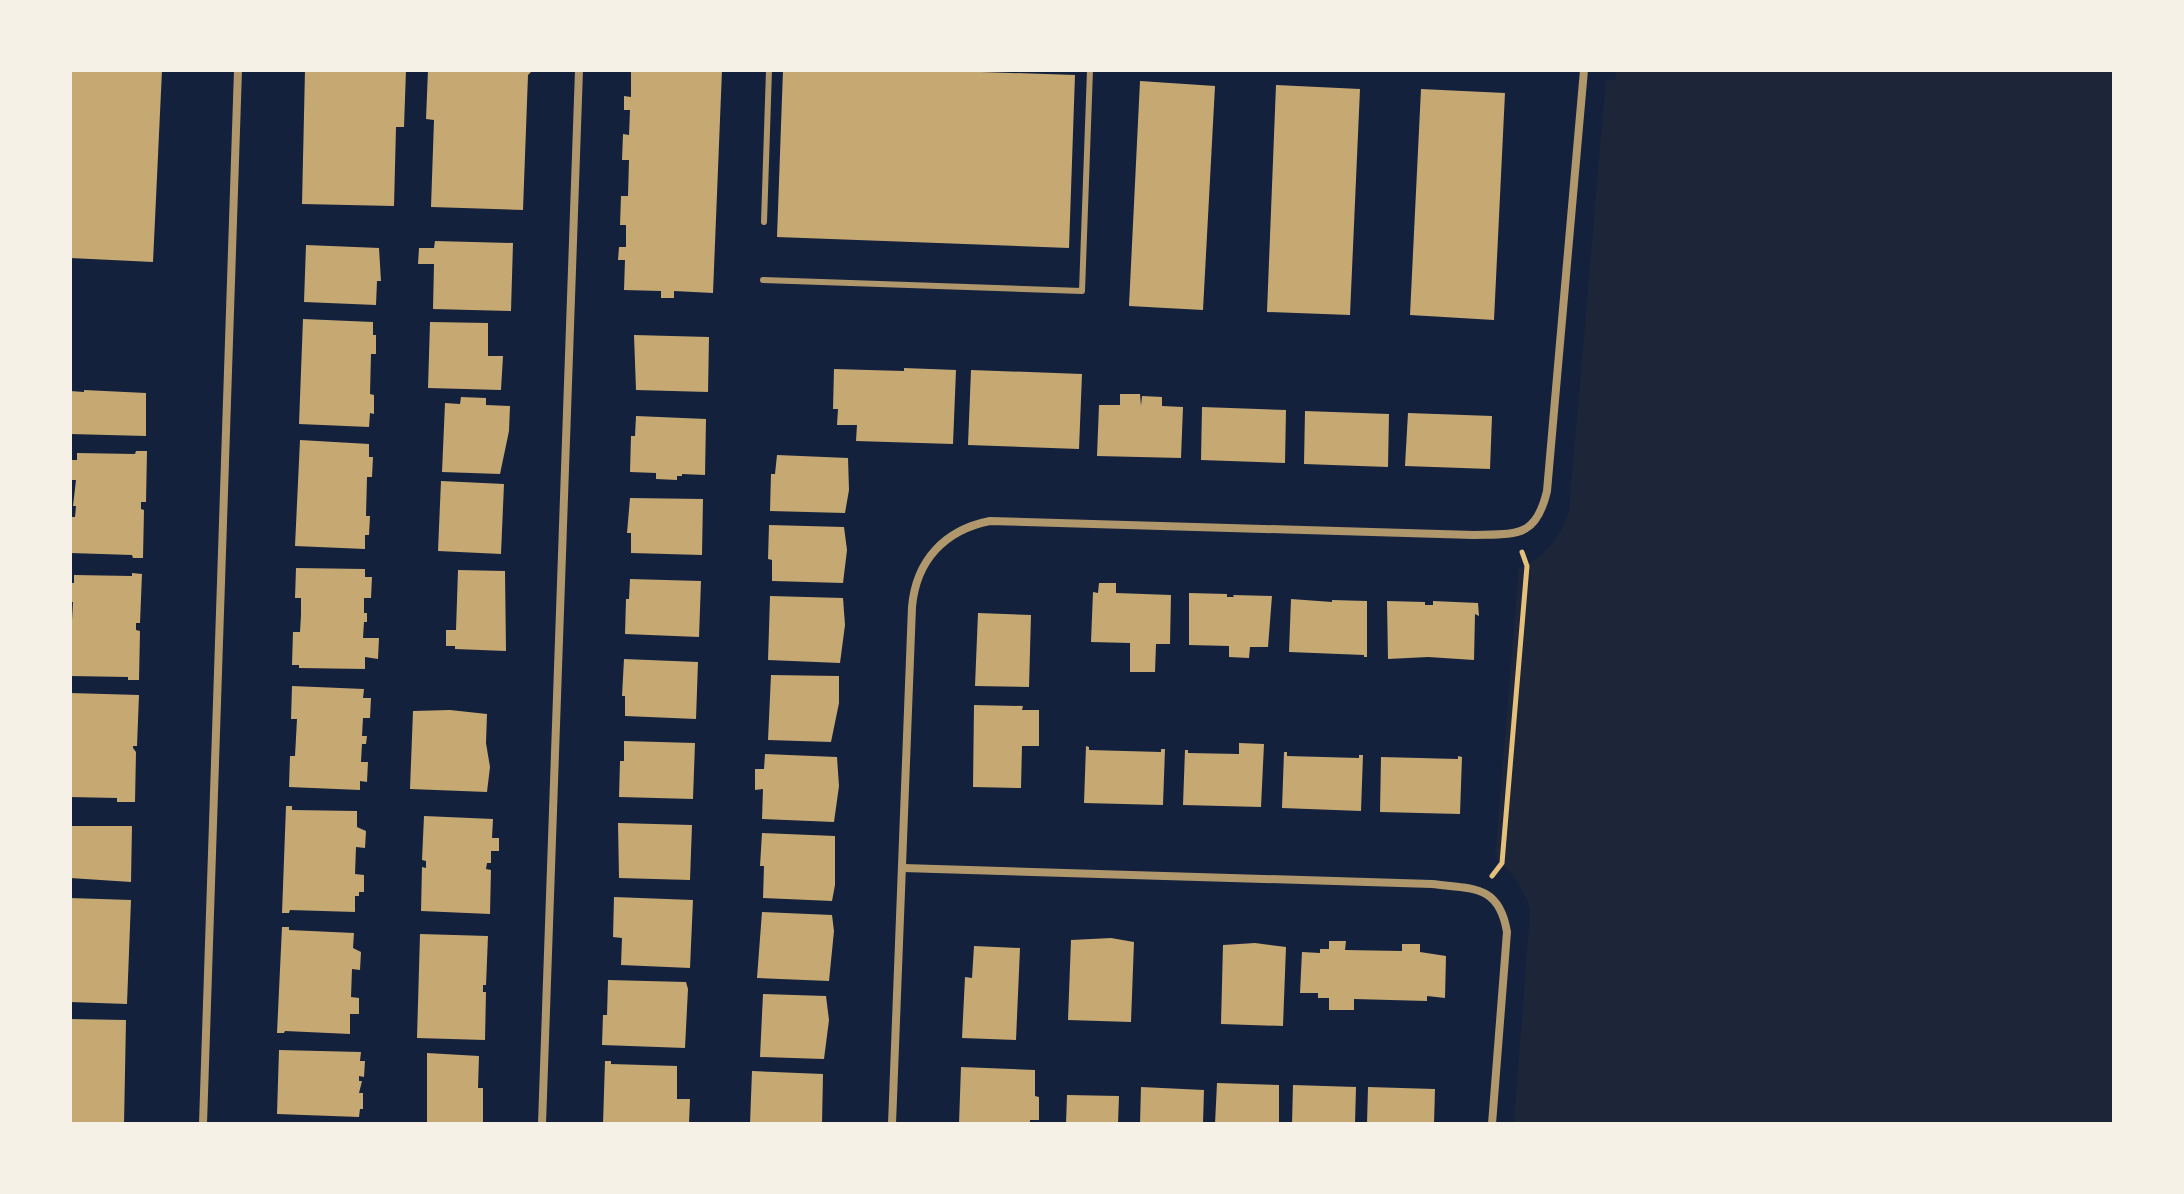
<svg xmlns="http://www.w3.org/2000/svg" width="2184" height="1194" viewBox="0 0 2184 1194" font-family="'PT Sans',sans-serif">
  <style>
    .green { fill: #1d2539 }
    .building { fill: #c6a872 }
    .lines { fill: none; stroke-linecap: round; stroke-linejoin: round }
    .path { stroke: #e5c07b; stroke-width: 5 }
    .service { stroke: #b1986c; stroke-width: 6 }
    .minor { stroke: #b1986c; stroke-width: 8 }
  </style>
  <rect width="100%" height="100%" fill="#14213d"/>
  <path class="green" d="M 1617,70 L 2114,70 L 2114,1124 L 1514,1124 L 1530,911 C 1524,887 1512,873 1495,857 L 1519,568 C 1545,557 1560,539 1569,511 L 1606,79 L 1615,80 Z"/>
  <g class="building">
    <polygon points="70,70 162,70 153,262 70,258"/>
    <polygon points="305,70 406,70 404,127 396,127 394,206 302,204"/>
    <polygon points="428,70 533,70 528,75 523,210 431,207 434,120 426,119"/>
    <polygon points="631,70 722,70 713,293 674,291 674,298 661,298 661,291 624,290 625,260 618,260 619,247 626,247 626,225 620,225 621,196 628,196 629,160 622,160 623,134 629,135 630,110 624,110 624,96 631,97"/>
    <polygon points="783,70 923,70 1075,75 1069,248 777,237"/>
    <polygon points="1140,81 1215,86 1203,310 1129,306"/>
    <polygon points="1276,85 1360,89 1350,315 1267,312"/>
    <polygon points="1421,89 1505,93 1494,320 1410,315"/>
    <polygon points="435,241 513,243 511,311 433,309 434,264 418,264 419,248 434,248"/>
    <polygon points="306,245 379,248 381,281 377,281 376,305 304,302"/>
    <polygon points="303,319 373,322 373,335 376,335 376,354 371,354 370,394 374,395 374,414 370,413 369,427 299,424"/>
    <polygon points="430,322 488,323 488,356 503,356 501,390 428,388"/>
    <polygon points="634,335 709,337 708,392 636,390"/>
    <polygon points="904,368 956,370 953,444 856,441 857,425 837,425 838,409 833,409 834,369 904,371"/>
    <polygon points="971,370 1082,374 1079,449 968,445"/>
    <polygon points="84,390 146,393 146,436 70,434 70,391 84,392"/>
    <polygon points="1120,394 1140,394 1141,406 1142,396 1162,397 1162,406 1183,407 1181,458 1097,456 1099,405 1120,405"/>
    <polygon points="461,397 486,398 486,405 510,406 509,431 500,474 442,472 445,403 460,404"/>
    <polygon points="1202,407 1286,410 1285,463 1201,460"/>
    <polygon points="1305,411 1389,414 1388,467 1304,464"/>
    <polygon points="1408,413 1492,416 1490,469 1405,466"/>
    <polygon points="636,416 706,419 705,475 682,474 682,476 677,476 677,480 656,479 656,473 630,472 631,436 635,436"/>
    <polygon points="300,440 369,444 369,457 373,457 372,477 367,477 366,516 370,516 369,535 365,535 365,549 295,546"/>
    <polygon points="136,451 147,451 146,502 141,502 141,509 144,510 143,558 133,558 132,555 70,553 70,517 75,517 76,506 73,506 76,480 70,480 71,460 77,460 77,453 135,454"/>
    <polygon points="777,455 848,458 849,490 845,513 770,511 771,474 775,474"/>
    <polygon points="441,481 504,484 501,554 438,551"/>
    <polygon points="630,498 703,499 702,555 631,553 631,533 627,533"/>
    <polygon points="769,525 844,527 847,550 843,583 772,581 772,560 768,559"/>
    <polygon points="296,568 365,569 365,577 372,577 371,598 364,598 364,613 367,613 367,622 364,622 363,638 379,638 378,659 365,657 365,669 299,668 299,665 292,665 293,632 300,632 301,615 301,598 295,598"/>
    <polygon points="458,570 505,571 506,651 455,649 455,646 446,646 446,630 456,630"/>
    <polygon points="132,573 142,574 140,623 136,623 136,630 140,631 139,680 128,680 128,677 70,676 70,620 72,620 73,602 70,602 70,583 74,583 74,575 132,576"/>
    <polygon points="630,579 701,581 699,637 625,634 626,599 629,599"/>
    <polygon points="1099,583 1116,583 1116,593 1171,595 1170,644 1156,644 1155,672 1130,672 1130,643 1091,642 1093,592 1098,593"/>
    <polygon points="1189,593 1227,594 1227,597 1234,597 1233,595 1272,596 1268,647 1250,647 1249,658 1229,657 1229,646 1189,645"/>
    <polygon points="770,596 843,598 845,625 840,663 768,660"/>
    <polygon points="1291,599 1332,602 1332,600 1367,601 1367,657 1364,657 1364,655 1289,652"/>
    <polygon points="1387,601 1425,602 1425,605 1433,605 1433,601 1478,603 1479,616 1475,614 1474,660 1428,657 1388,659"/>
    <polygon points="978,613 1031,615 1029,687 975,686"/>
    <polygon points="624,659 698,662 696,719 625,716 625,696 622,696"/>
    <polygon points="771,675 839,676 839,703 831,742 768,740"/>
    <polygon points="292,686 364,689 363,698 371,698 370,718 363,718 362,736 367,736 366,744 362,744 361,762 368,762 367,782 360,781 360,790 289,787 290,756 295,756 297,719 291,719"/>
    <polygon points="70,693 139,695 137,746 133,746 133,748 136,752 135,802 117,802 117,798 70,797"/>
    <polygon points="974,705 1023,706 1022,710 1039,710 1039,746 1022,746 1021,788 973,787"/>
    <polygon points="450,710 487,714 486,743 490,767 487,792 410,789 413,711"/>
    <polygon points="624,741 695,743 693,799 619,797 620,761 624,761"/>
    <polygon points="1239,743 1264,744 1261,807 1183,805 1185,750 1188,750 1188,753 1239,754"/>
    <polygon points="1086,746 1089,747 1089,750 1161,752 1161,749 1165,749 1163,805 1084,803"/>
    <polygon points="1284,752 1287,752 1287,756 1359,758 1359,755 1363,755 1361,811 1282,808"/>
    <polygon points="765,754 837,757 839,786 834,822 762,819 763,789 755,790 755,769 764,769"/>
    <polygon points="1458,756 1462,757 1460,814 1380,812 1381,757 1458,759"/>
    <polygon points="286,806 292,806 292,810 357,811 357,827 366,831 365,848 356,847 355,874 364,875 364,892 359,892 359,896 355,896 355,912 290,910 289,913 282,913"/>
    <polygon points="424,816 493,819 492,838 499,838 499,851 491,851 491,863 487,863 486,869 491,870 490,914 421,911 422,867 426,868 426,861 422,860"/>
    <polygon points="618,823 692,825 690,880 619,878"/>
    <polygon points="70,826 132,826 131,882 70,878"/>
    <polygon points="762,833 835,836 835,885 832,901 763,898 764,866 760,866"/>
    <polygon points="614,897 693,900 690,968 621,965 622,938 613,937"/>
    <polygon points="70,898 131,900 127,1004 70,1002"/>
    <polygon points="762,912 832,915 834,931 829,981 757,978"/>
    <polygon points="282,927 289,927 289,930 354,933 353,948 361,952 360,970 352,969 351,997 359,998 359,1014 350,1014 350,1034 285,1031 284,1033 277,1033"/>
    <polygon points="420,934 488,936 486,985 483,985 483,992 486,992 485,1040 417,1038"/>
    <polygon points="1111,938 1134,942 1131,1022 1068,1020 1071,940"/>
    <polygon points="1329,941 1346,941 1345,950 1402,951 1402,944 1420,944 1420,952 1446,956 1445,998 1427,996 1427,1001 1354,999 1354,1010 1329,1010 1329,998 1318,998 1318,993 1300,993 1302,952 1320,953 1320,949 1329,949"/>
    <polygon points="1255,943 1286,947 1283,1026 1221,1024 1223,945"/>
    <polygon points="974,946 1020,948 1016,1040 962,1038 965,977 972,978"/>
    <polygon points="608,980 686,982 688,989 685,1048 602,1045 603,1015 607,1015"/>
    <polygon points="763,994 826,996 829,1020 824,1059 760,1057"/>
    <polygon points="70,1019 126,1020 124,1124 70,1124"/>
    <polygon points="279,1050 361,1052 360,1061 365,1061 364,1077 359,1076 359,1081 362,1081 359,1093 363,1093 363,1109 360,1109 359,1117 277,1114"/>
    <polygon points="427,1053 479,1056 478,1088 483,1088 483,1124 427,1122"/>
    <polygon points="605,1061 611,1061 611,1064 677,1066 677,1099 690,1099 689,1124 603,1124"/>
    <polygon points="961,1067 1035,1070 1035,1096 1039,1097 1039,1120 1030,1120 1030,1124 959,1124"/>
    <polygon points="752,1071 823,1074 822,1124 750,1124"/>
    <polygon points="1217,1083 1279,1085 1279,1124 1215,1124"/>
    <polygon points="1293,1085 1356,1087 1355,1124 1292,1124"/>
    <polygon points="1141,1087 1204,1090 1203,1124 1140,1124"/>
    <polygon points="1368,1087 1435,1089 1434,1124 1367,1124"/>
    <polygon points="1067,1095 1119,1096 1118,1124 1066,1124"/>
  </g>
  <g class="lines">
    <polyline class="path" points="1492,876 1502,863 1527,566 1522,552"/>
    <g class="service">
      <polyline points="764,222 769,70"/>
      <polyline points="763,280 1082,291 1090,70"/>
    </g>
    <g class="minor">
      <path d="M 903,868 L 1432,884 C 1472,889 1499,884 1507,932 L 1492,1124"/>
      <polyline points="203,1124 238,70"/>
      <polyline points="542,1124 579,70"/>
      <path d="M 892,1124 L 912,607 C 916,561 944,530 990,521 L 1474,535 C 1517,534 1536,538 1547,491 L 1584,70"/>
    </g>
  </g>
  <rect width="2184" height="1194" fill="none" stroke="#f6f1e7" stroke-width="144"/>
</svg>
